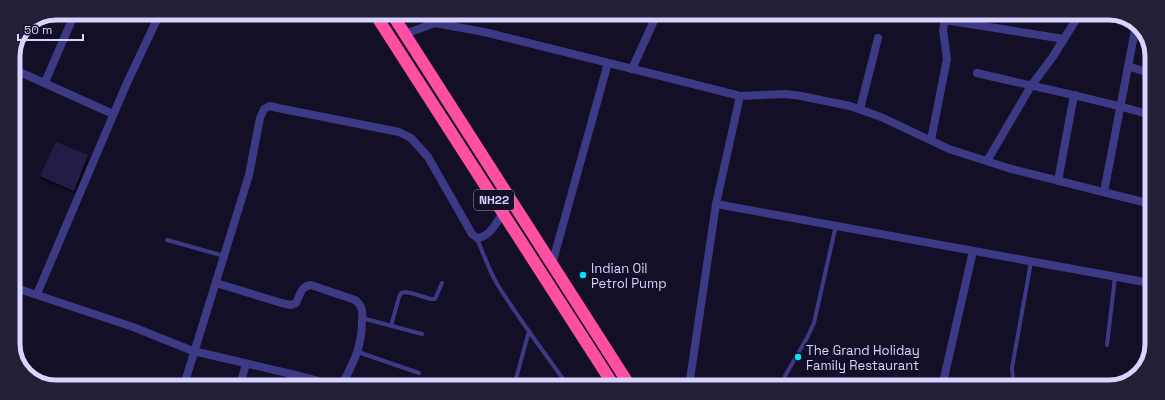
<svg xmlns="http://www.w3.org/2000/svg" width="1165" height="400" viewBox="0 0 1165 400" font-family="'Space Grotesk',sans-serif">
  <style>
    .building { fill: #241b47; filter: url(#shadow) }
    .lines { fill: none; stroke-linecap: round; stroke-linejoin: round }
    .lane { stroke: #3d3a85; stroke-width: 4 }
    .street { stroke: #3d3a85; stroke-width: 8 }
    .highway { stroke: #ff4fa3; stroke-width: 12 }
    .poi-dot { fill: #00e5ff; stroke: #130f26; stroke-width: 1.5 }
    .labels { text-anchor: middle; stroke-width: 4; stroke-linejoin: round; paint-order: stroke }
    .shield { fill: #130f26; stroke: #9e99be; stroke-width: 1 }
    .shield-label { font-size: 12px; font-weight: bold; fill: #d9d4ff }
    .poi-label { font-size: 13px; fill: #d9d4ff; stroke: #130f26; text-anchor: start }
    .rim { fill: none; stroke: #d9d4ff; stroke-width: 5 }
  </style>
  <defs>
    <filter id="shadow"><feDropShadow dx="1.5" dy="3" stdDeviation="1" flood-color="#0009"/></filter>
  </defs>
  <rect width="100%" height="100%" fill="#130f26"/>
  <polygon class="building" points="56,142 88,155 74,191 40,176"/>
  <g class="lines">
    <g class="lane">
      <path d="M 477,238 C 483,254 489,269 497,284 C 519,319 544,352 568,386"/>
      <polyline points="167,240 224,256"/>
      <polyline points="362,318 422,334"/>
      <polyline points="391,326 399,297 401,293 406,292 411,293 431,299 435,299 442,283"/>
      <polyline points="1107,345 1115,277"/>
      <polyline points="358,352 419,373"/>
      <polyline points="785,376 807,338 814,323 836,225"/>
      <polyline points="514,386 529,331"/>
      <polyline points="1016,387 1013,379 1012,368 1031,262"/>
    </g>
    <g class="street">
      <polyline points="945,20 1064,39"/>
      <polyline points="405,34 435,23 484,32 685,82 740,96 786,94 801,96 850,106 881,117 949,149 1008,168 1151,204"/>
      <polyline points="1128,66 1152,74"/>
      <polyline points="13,69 113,114"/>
      <polyline points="632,69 657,14"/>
      <path d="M 977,73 C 1035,87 1094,98 1151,115"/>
      <polyline points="45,82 75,13"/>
      <polyline points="860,109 878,38"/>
      <polyline points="931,140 947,59 943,30 946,15"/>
      <polyline points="987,161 1031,86 1052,58 1079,15"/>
      <polyline points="1058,181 1074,95"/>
      <polyline points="1104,192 1136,25"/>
      <polyline points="716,204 1150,283"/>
      <polyline points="552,264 608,63"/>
      <path d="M 216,283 L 285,304 L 291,305 L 296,303 C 300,295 301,286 311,285 L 355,300 C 362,305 363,311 362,320 C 362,347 354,361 342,385"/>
      <polyline points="13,287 133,327 193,351 300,376 334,385"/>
      <polyline points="37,294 126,85 160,13"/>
      <path d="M 184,385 L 249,175 L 260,118 L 264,109 L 270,106 L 278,108 L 399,132 L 411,138 L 428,157 L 472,234 L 477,238 C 490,237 496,223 503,213"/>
      <polyline points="240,385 246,364"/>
      <polyline points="289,385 292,374"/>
      <polyline points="689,386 716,204 740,96"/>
      <polyline points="942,387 973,251"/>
    </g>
    <g class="highway">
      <polyline points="375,14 614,386"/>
      <polyline points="392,14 630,386"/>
    </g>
  </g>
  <g class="poi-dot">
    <circle cx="583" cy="275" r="4"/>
    <circle cx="798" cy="357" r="4"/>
  </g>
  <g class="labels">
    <rect class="shield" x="474" y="190" width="40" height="20" rx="3"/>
    <g class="shield-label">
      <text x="494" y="204">NH22</text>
    </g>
    <g class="poi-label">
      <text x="591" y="273">Indian Oil<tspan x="591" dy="15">Petrol Pump</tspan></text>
      <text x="806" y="355">The Grand Holiday<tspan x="806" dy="15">Family Restaurant</tspan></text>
    </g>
  </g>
  <path d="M0 0H1165V400H0ZM56 20H1109A36 36 0 0 1 1145 56V344A36 36 0 0 1 1109 380H56A36 36 0 0 1 20 344V56A36 36 0 0 1 56 20Z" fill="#231f37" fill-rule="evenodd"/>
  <path class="rim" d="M56 20H1109A36 36 0 0 1 1145 56V344A36 36 0 0 1 1109 380H56A36 36 0 0 1 20 344V56A36 36 0 0 1 56 20Z"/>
  <path d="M18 34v6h65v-6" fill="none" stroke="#d9d4ff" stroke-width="2"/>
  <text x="24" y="34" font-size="12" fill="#d9d4ff" stroke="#130f26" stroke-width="3" paint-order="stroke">50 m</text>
</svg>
